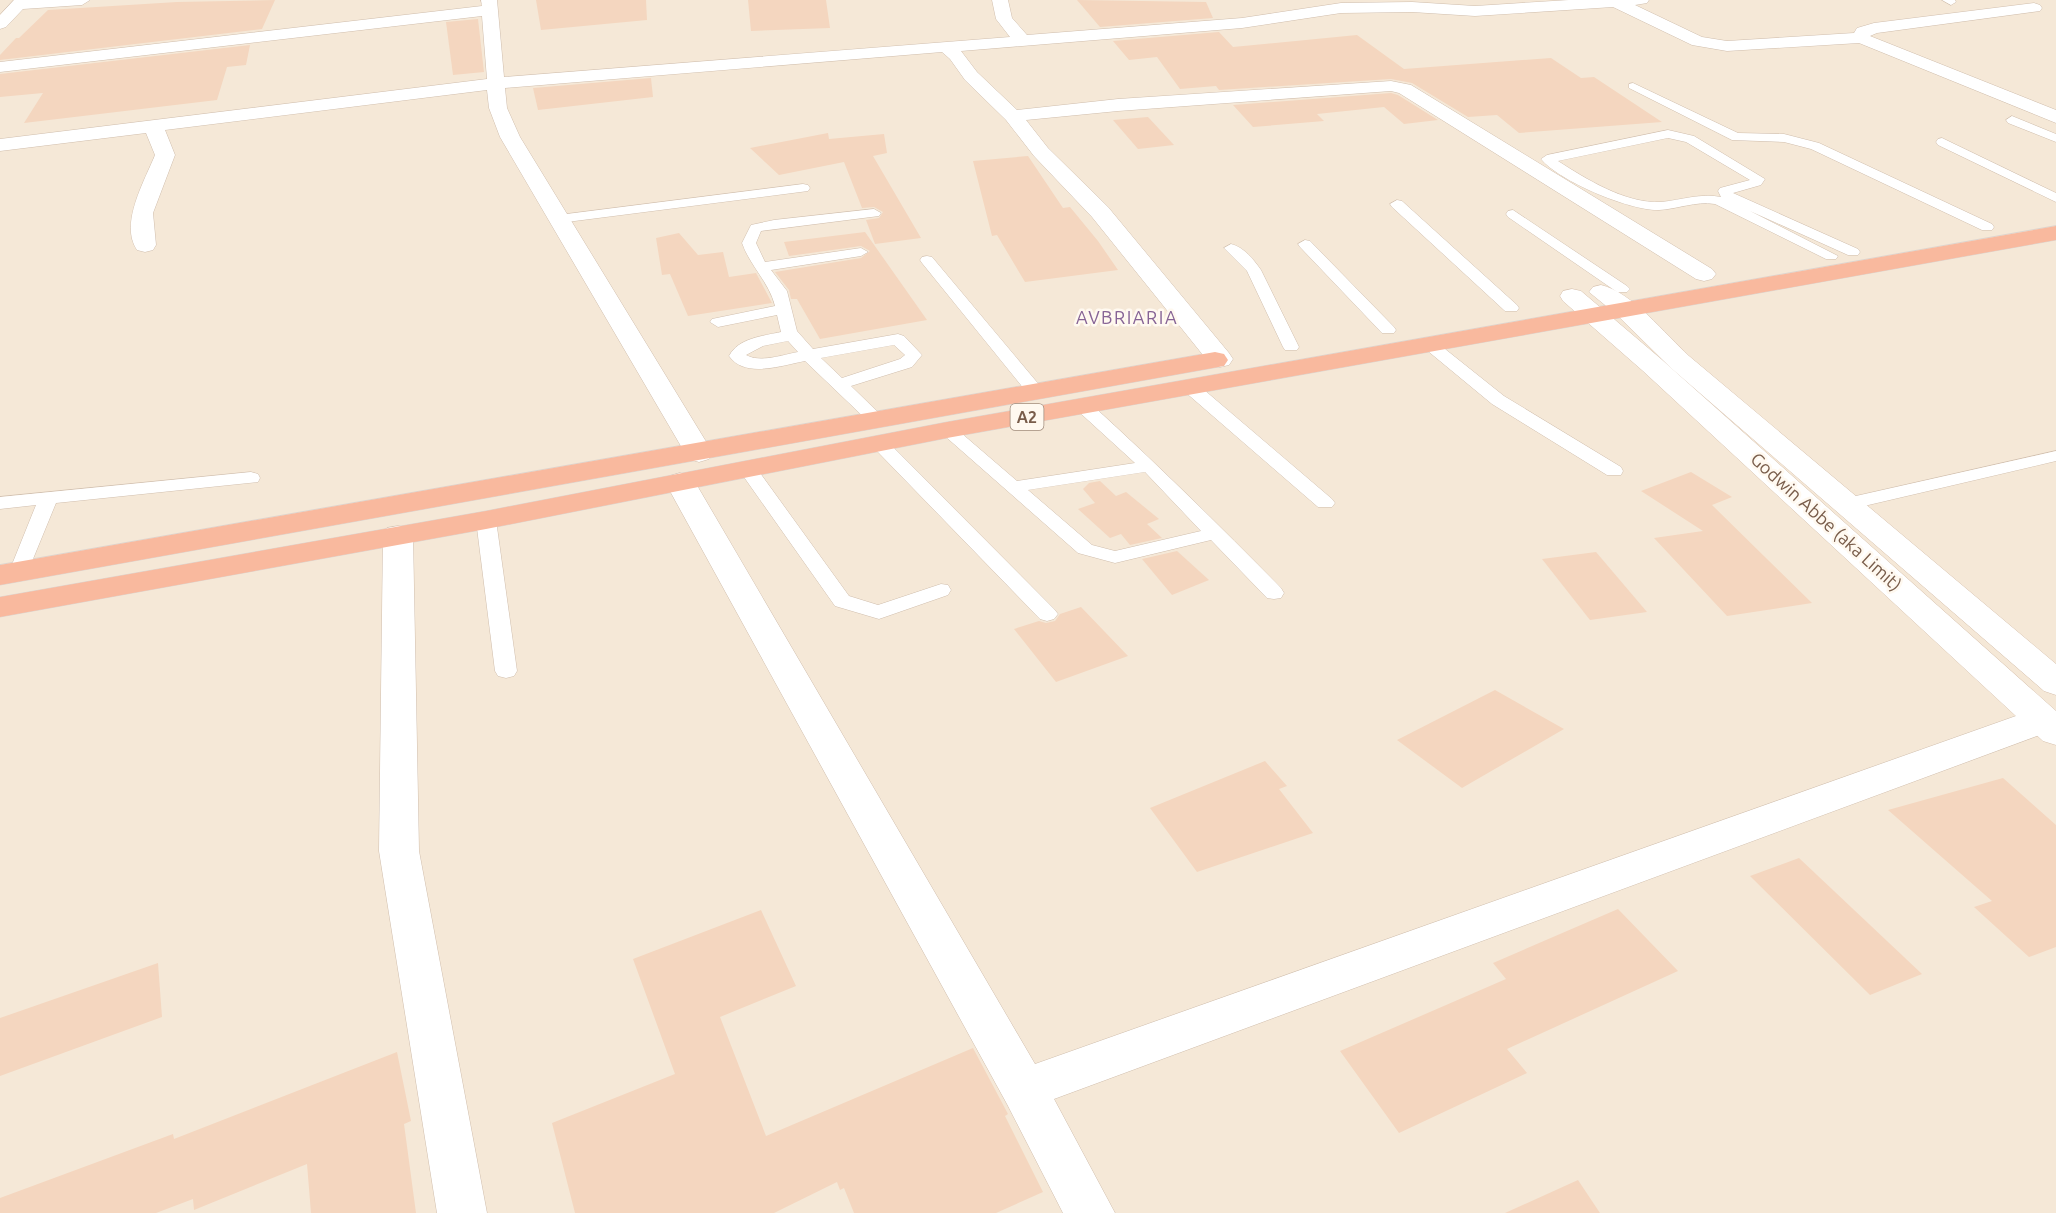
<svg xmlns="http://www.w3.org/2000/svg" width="2056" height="1213" viewBox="0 0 2056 1213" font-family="Ubuntu,sans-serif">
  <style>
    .residential { fill: #f5e8d7 }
    .building { fill: #f4d6bf }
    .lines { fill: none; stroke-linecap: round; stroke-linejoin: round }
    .lane-casing { stroke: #d0bead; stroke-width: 1 }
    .street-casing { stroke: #d0bead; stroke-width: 1 }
    .secondary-casing { stroke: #d6c0ad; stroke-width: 1 }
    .highway-casing { stroke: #dcd5d0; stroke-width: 1 }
    .lane { fill: #fff; fill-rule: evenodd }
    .street { fill: #fff; fill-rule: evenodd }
    .secondary { fill: #fff; fill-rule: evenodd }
    .highway { fill: #f9b99e; fill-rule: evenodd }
    .labels { text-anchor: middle; stroke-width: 5; stroke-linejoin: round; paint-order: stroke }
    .shield { fill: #fff9f0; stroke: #a18c7c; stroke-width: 1.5 }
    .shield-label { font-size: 16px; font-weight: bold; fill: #795d4b }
    .far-quarter-label { font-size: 18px; letter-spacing: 1.5px; fill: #866395; stroke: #fff9f0 }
    .street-label { font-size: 18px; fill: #795d4b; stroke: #fff9f0 }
  </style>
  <rect width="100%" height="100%" fill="#fdf6e9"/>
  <rect class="residential" x="0" y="0" width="2056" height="1213"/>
  <g class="building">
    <polygon points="275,0 262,29 0,60 0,55 16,38 19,38 48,10 177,2"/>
    <polygon points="536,0 646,0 647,20 541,30"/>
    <polygon points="748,0 826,0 830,28 751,31"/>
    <polygon points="1077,0 1206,2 1213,18 1100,27"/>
    <polygon points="478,19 484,72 453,75 446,22"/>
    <polygon points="1219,32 1233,47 1357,35 1404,69 1551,58 1581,78 1594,77 1662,122 1519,133 1497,115 1468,117 1412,83 1391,79 1219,90 1216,86 1180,89 1157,57 1129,60 1113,41"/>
    <polygon points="250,45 246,65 227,67 217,100 24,123 43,93 0,97 0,74"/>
    <polygon points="651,78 653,97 538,110 533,88"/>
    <polygon points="1391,93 1398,95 1438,120 1404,124 1384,107 1317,114 1324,121 1253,127 1233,105"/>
    <polygon points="1148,117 1174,145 1138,149 1113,120"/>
    <polygon points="828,133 829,139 884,134 887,153 873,156 921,238 875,244 866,220 879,218 883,212 874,207 862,208 844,162 779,175 750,148"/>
    <polygon points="1028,156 1063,208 1070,207 1098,241 1118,270 1025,282 997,235 992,236 973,161"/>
    <polygon points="865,232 927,320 820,339 797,299 791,299 789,290 775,272 861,258 870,251 861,246 789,256 784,242"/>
    <polygon points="679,233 698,255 723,252 729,277 756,273 772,303 688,316 670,274 662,275 656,238"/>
    <polygon points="1691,472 1732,497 1712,505 1812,603 1727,616 1654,538 1703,531 1641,491"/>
    <polygon points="1100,481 1116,496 1126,492 1159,519 1147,524 1162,538 1130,545 1121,534 1110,538 1078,509 1095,503 1083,489 1089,483"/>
    <polygon points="1177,551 1209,580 1172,595 1142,559"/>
    <polygon points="1596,552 1647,612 1590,620 1542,559"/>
    <polygon points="1081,607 1128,656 1056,682 1014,629 1039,621 1046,623 1055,621 1060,614"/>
    <polygon points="1495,690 1564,729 1462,788 1397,740"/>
    <polygon points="1265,761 1287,786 1279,789 1313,833 1197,872 1150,808"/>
    <polygon points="2003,778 2056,825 2056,947 2029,957 1974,907 1992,901 1888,810"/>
    <polygon points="1799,858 1922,974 1870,995 1750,876"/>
    <polygon points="1618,909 1678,971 1507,1049 1527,1073 1399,1133 1340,1051 1506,979 1493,963"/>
    <polygon points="761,910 796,986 720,1017 766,1136 973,1048 1008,1114 1005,1116 1043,1192 996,1213 854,1213 844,1188 840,1190 837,1182 774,1213 575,1213 552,1123 675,1074 633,959"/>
    <polygon points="158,963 162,1017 0,1076 0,1018"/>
    <polygon points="397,1052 411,1121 404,1124 416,1213 311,1213 307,1164 194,1210 193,1199 156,1213 0,1213 0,1198 173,1134 174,1139"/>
    <polygon points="1578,1180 1600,1213 1505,1213"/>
  </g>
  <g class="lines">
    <defs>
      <g id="lane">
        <polygon points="1942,0 1955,0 1956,2 1951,5"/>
        <polygon points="1633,83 1738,133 1784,134 1819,143 1992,224 1994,227 1992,230 1982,230 1811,149 1784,142 1732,140 1629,88 1629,84"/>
        <polygon points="2012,116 2056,134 2056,142 2008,123 2006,120"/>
        <path d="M 1668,130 L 1694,136 L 1765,179 L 1761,185 L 1733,193 L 1858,249 L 1860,252 L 1858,255 L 1848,255 L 1750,211 L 1838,256 L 1836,259 L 1826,259 L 1715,204 C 1695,201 1678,209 1659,210 C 1630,211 1559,181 1541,159 L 1547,155 ZM 1668,138 L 1686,142 L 1750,180 L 1720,188 L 1718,191 L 1721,197 C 1700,193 1682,200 1661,202 C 1626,204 1586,179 1558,161 Z"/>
        <polygon points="1942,138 2056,193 2056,202 1938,145 1936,142 1938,139"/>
        <polygon points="803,184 808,185 810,188 808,191 559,223 552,219 559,215"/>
        <polygon points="1397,200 1402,201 1517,305 1519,308 1517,311 1505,311 1392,207 1390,204"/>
        <path d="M 874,209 L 881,213 L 879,216 L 761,231 L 756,243 L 765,262 L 861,248 L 868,252 L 861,256 L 771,270 L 787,291 L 797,331 L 813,349 L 898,334 L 904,336 L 922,355 L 912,367 L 851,386 L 886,420 L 883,424 L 871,424 L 805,361 C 783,365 745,379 729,356 C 738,338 763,336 781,332 L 777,315 L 718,327 L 710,322 L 712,319 L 775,306 C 769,282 750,266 742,243 L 751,225 L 774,220 ZM 788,341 L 798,352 C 782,355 760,363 746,355 L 763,346 ZM 894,345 L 905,355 L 900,359 L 842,378 L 821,358 Z"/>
        <polygon points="1513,210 1627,286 1630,289 1627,292 1617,292 1508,217 1506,214 1508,211"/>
        <polygon points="1305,240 1310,241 1394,327 1396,330 1394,333 1382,333 1300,247 1298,244"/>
        <path d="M 1231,244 C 1244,247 1254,260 1261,270 L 1299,347 L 1297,350 L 1285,350 L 1283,347 L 1247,271 L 1224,248 Z"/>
        <polygon points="927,256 932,257 1041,387 1044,391 1041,395 1029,395 922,263 920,260 922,257"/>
        <polygon points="1429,339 1435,341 1504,396 1621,467 1623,471 1621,475 1607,475 1492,404 1423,347 1421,344 1423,341"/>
        <polygon points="1190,382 1196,383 1332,499 1335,503 1332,507 1318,507 1184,391 1181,387 1184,383"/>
        <path d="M 1084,402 L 1090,403 C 1156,463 1219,525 1281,588 L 1284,593 L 1281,598 L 1274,599 L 1267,598 L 1211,540 L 1115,563 L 1078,553 L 938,430 L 941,426 L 953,426 L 1017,481 L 1135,463 L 1078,411 L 1075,407 L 1078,403 ZM 1145,472 L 1201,531 L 1115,551 L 1092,545 L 1028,490 Z"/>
        <polygon points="881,440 887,441 1054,609 1058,614 1054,619 1047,621 1040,619 875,449 872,445 875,441"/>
        <polygon points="2056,451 2056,461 1847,510 1840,508 1837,504 1840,500 1847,498"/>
        <polygon points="748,464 755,466 849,596 878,605 941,584 948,585 951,590 948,595 879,619 835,606 739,470 741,466"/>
        <polygon points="251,472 258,474 260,478 258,482 56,503 26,576 19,578 12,576 9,572 36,505 0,509 0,497"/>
        <polygon points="486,514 493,516 496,520 517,671 514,676 506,678 498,676 495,671 476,520 479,516"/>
      </g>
      <g id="street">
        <polygon points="14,0 90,0 82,5 23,9 6,27 0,29 0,15"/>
        <path d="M 481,0 L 497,0 L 504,77 L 1010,37 L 996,19 L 992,0 L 1008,0 L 1012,18 L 1027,35 L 1242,18 L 1341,3 L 1412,2 L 1475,6 L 1569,0 L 1649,0 L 1647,3 L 1635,5 L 1702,37 L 1727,41 L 1854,33 L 1857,28 L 1874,23 L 2034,3 L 2040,5 L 2042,8 L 2040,11 L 1877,33 L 1870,36 L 2056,110 L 2056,123 L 1859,43 L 1727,51 L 1692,45 L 1613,7 L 1475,16 L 1412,12 L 1341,13 L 1242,28 L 961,51 L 977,72 L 1017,110 L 1118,99 L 1391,81 L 1411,85 L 1712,269 L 1716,274 L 1712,279 L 1704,281 L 1696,279 L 1399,93 L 1391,91 L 1118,111 L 1026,120 L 1048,148 L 1108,207 L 1229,353 L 1233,359 L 1229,365 L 1220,367 L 1211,365 L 1092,217 L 1034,156 L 1006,120 L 965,80 L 950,59 L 942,52 L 505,88 L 507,108 L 520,137 L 713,453 L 709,459 L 699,462 L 689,459 L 685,453 L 500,137 L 489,108 L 487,90 L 165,130 L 175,155 L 153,213 L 156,245 L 153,250 L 145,252 L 137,250 C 119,224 145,180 155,155 L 146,133 L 0,151 L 0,139 L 487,79 L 482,16 L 0,72 L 0,62 L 482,6 Z"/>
        <polygon points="680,473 690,476 695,482 1035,1064 2030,711 2043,707 2056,711 2056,729 1054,1099 1115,1213 1063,1213 1007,1104 665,482 670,476"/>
        <polygon points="398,526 409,528 413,535 419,851 487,1213 437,1213 379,851 383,535 387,528"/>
      </g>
      <g id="secondary">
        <path d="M 1601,285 C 1632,292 1666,335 1689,356 L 2056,664 L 2056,695 L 2044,691 L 1671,368 L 1616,314 L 1589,292 L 1593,287 Z"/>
        <polygon points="1572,289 1581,291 1661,359 2056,711 2056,745 2043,741 1643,371 1563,301 1560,296 1563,291"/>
      </g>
      <g id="highway">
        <polygon points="2056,226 2056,240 947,438 486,529 0,617 0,597 486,511 947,422"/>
        <polygon points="1215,352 1224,354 1228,360 1224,366 0,585 0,565"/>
      </g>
    </defs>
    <use href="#lane" class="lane-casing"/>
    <use href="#street" class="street-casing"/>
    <use href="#secondary" class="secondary-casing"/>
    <use href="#highway" class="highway-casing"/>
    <use href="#lane" class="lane"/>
    <use href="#street" class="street"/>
    <use href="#secondary" class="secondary"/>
    <use href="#highway" class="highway"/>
  </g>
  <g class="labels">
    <rect class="shield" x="1010.5" y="404" width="33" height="26" rx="4.5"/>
    <g class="shield-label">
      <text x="1027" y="423">A2</text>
    </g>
    <g class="far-quarter-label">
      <text x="1127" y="324">AVBRIARIA</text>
    </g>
    <g class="street-label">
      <text transform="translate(1826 522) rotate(42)" y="6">Godwin Abbe (aka Limit)</text>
    </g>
  </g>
</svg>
